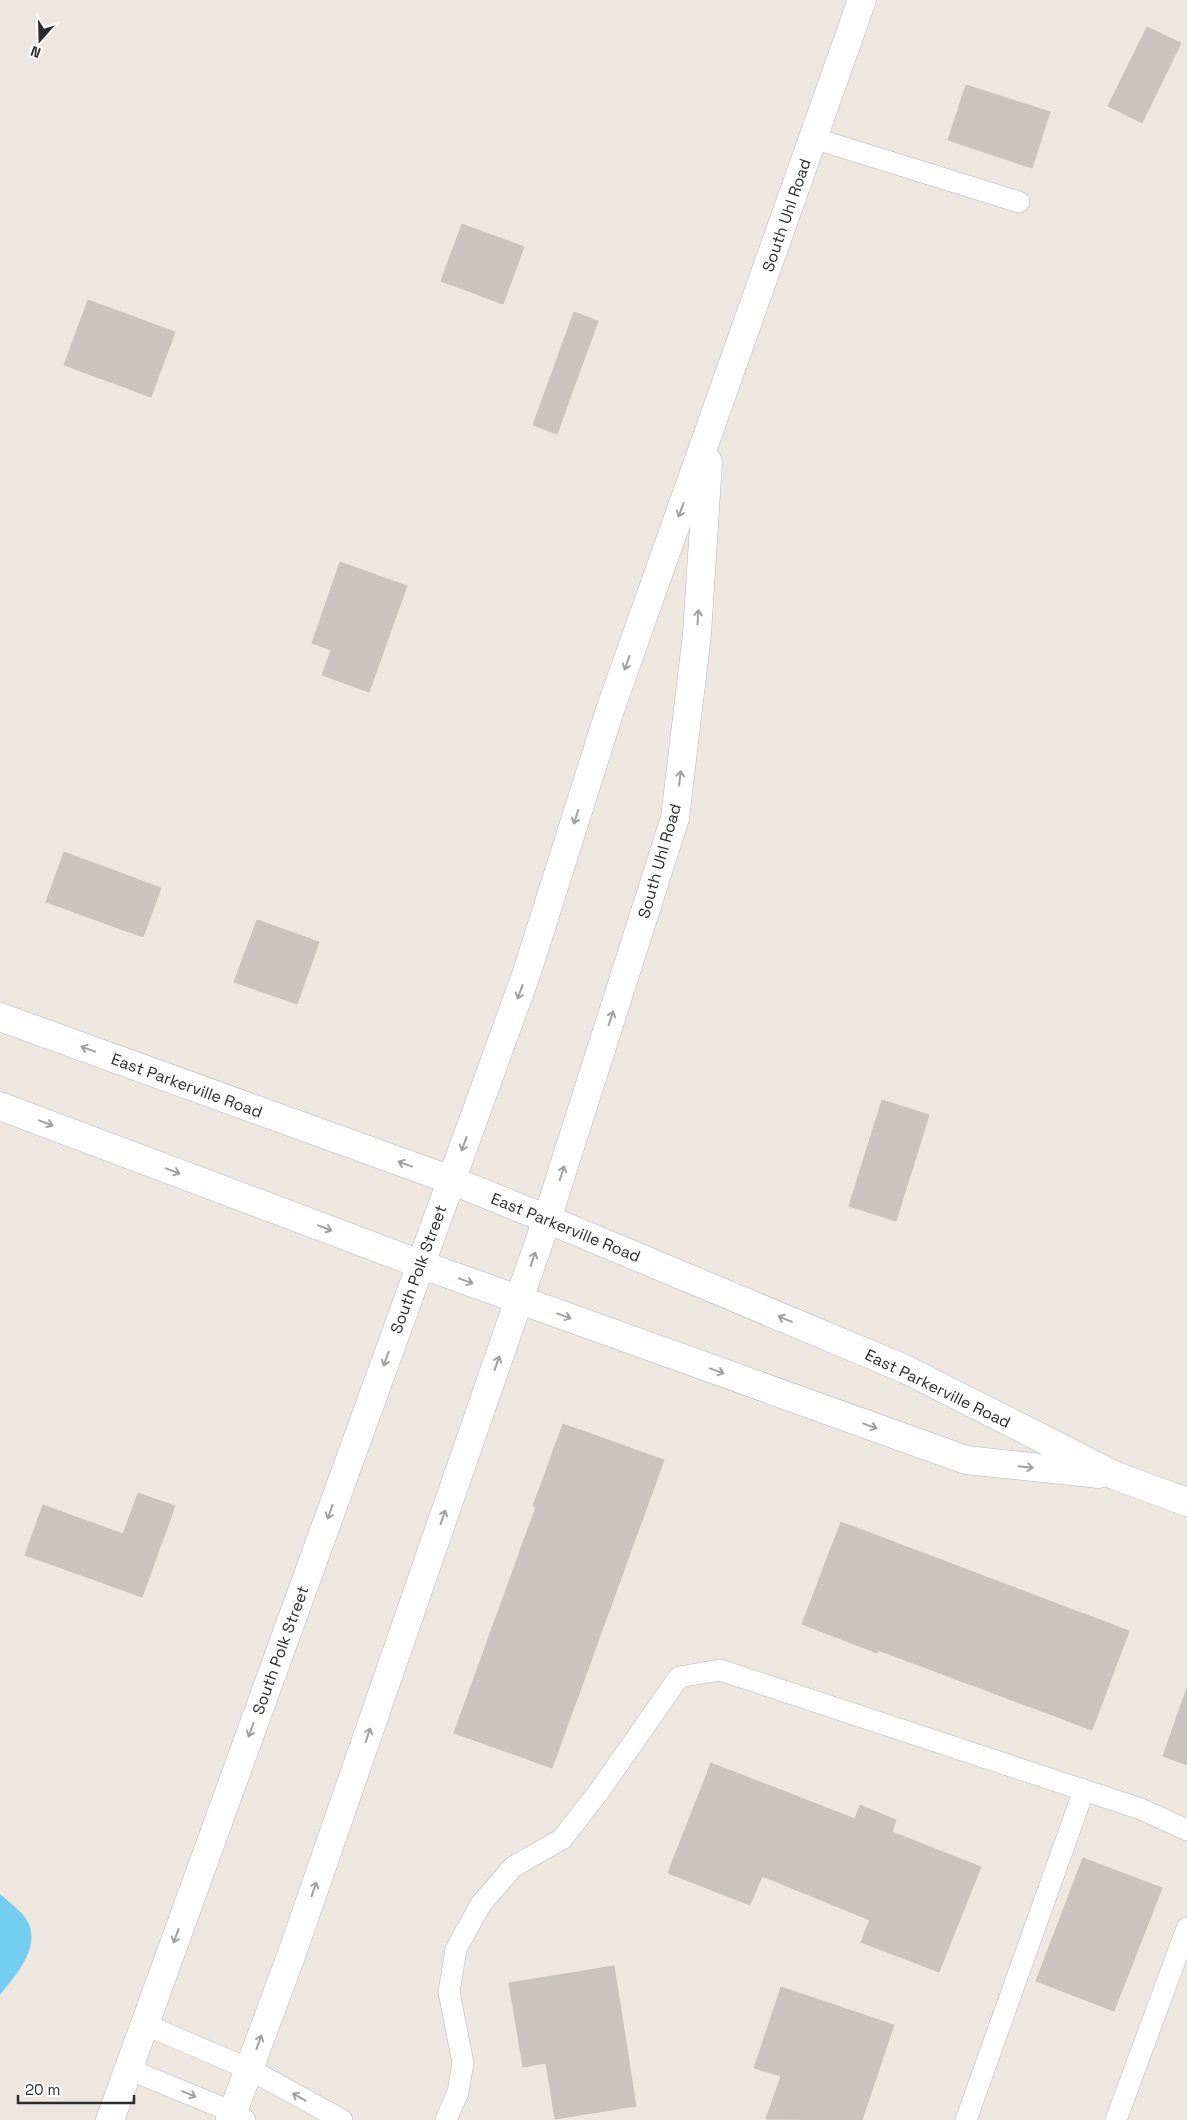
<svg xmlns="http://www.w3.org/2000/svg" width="1187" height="2120" viewBox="0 0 1187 2120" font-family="'Space Grotesk',sans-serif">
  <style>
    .water { fill: #73cdee }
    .building { fill: #c9c4be; stroke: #c9c3b8 }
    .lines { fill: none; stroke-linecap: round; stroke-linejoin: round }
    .lane-casing { stroke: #b2b5bf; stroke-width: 22 }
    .secondary-casing { stroke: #b2b5bf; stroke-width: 29 }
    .lane { stroke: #fff; stroke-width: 21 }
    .secondary { stroke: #fff; stroke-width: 28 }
    .oneway { stroke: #a0a0a0 }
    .labels { text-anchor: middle; stroke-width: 4.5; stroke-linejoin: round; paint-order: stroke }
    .street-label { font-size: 16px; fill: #2c2c2c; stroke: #fff }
  </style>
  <rect width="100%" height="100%" fill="#eee7df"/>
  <path class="water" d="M 0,1894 C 9,1902 22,1911 28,1922 C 41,1948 15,1976 0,1995 Z"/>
  <g class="building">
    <polygon points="1147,27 1181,43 1142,123 1108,106"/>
    <polygon points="966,85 1050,112 1032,168 948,140"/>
    <polygon points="462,224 524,247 503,304 441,281"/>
    <polygon points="88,300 175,332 151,397 64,365"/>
    <polygon points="574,312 598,321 557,434 533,425"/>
    <polygon points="340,562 407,586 369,692 322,675 331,650 312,643"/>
    <polygon points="64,852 161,888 143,937 46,902"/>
    <polygon points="257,920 319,942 297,1004 234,982"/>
    <polygon points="882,1100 929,1115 896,1221 849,1206"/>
    <polygon points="563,1424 664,1460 552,1768 454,1733 536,1507 533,1506"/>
    <polygon points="138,1493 175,1506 142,1597 25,1555 43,1505 123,1534"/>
    <polygon points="841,1522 1129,1631 1092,1730 878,1650 877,1653 802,1624"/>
    <polygon points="1187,1688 1187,1765 1163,1756"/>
    <polygon points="711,1763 855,1819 860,1805 896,1820 892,1832 981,1867 939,1972 861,1942 870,1920 762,1876 750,1905 668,1873"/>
    <polygon points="1083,1858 1162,1888 1114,2011 1036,1981"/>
    <polygon points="614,1966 636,2106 555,2119 546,2063 523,2067 509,1983"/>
    <polygon points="781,1987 894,2025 862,2120 766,2119 781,2076 754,2068"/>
  </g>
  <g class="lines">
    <defs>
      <g id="lane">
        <polyline points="813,138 1019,202"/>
        <polyline points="144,2024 249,2069 342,2120"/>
        <polyline points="128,2069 233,2112 245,2120"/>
        <polyline points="446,2120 458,2092 463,2063 449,1992 456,1949 481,1904 513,1867 562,1839 600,1790 679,1677 720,1670 1141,1809 1187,1830"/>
        <polyline points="966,2120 1084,1790"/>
        <polyline points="1116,2120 1187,1928"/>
      </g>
      <g id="secondary">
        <polyline points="0,1017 451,1180 547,1219 905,1369 1116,1476 1187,1502"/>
        <polyline points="0,1106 420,1264 966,1460 1099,1474"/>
        <polyline points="110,2120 527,972 611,707 862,0"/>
        <polyline points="230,2120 291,1956 547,1219 675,818 697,634 708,462"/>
      </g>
    </defs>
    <use href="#lane" class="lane-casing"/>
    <use href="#secondary" class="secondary-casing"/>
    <use href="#lane" class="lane"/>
    <use href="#secondary" class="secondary"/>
  </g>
  <defs><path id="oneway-shaft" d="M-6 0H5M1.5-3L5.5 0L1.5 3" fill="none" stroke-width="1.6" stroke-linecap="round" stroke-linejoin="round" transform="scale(1.25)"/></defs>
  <g class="oneway">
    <use href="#oneway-shaft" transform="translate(681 510) rotate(110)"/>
    <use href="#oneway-shaft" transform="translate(698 617) rotate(-86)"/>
    <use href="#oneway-shaft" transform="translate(627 663) rotate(110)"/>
    <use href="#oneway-shaft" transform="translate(680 778) rotate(-83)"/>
    <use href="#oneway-shaft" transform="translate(576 817) rotate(108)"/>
    <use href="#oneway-shaft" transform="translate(520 992) rotate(110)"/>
    <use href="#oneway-shaft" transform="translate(611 1018) rotate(-72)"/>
    <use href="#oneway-shaft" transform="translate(88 1049) rotate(-160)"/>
    <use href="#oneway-shaft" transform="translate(46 1123) rotate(21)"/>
    <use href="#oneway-shaft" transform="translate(464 1144) rotate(110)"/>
    <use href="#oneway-shaft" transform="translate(405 1164) rotate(-160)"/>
    <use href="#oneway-shaft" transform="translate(173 1171) rotate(21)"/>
    <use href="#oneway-shaft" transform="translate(562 1173) rotate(-72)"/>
    <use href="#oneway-shaft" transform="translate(325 1228) rotate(21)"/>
    <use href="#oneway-shaft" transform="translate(533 1259) rotate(-71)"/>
    <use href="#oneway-shaft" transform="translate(466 1281) rotate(20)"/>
    <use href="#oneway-shaft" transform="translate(564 1316) rotate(20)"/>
    <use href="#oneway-shaft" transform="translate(785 1319) rotate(-157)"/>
    <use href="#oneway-shaft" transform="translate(386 1359) rotate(110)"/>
    <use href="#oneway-shaft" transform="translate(497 1363) rotate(-71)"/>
    <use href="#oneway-shaft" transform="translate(717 1371) rotate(20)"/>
    <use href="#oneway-shaft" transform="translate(870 1426) rotate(20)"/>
    <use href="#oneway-shaft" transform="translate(1026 1467) rotate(6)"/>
    <use href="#oneway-shaft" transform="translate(330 1512) rotate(110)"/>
    <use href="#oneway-shaft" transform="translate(443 1517) rotate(-71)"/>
    <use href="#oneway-shaft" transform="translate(251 1730) rotate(110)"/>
    <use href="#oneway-shaft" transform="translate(368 1735) rotate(-71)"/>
    <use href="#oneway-shaft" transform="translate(314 1889) rotate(-71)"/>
    <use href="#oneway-shaft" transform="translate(176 1936) rotate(110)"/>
    <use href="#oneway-shaft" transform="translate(259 2042) rotate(-70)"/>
    <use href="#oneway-shaft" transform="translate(189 2094) rotate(23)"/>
    <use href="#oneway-shaft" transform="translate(299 2097) rotate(-151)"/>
  </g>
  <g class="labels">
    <g class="street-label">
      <text transform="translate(786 215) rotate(-71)" y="6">South Uhl Road</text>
      <text transform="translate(659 861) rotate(-74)" y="6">South Uhl Road</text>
      <text transform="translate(187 1085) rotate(20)" y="6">East Parkerville Road</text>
      <text transform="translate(566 1227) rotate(22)" y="6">East Parkerville Road</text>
      <text transform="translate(418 1269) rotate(-70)" y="6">South Polk Street</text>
      <text transform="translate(938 1388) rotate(26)" y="6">East Parkerville Road</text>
      <text transform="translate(280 1650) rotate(-70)" y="6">South Polk Street</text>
    </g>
  </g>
  <g transform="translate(40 40) rotate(200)" stroke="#ffffff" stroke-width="4" paint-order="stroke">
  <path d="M0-4L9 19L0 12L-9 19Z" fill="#2c2c2c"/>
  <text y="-8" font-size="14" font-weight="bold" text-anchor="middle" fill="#2c2c2c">N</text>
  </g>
  <path d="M18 2095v8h116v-8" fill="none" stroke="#2c2c2c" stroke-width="2.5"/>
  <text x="25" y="2095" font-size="15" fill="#2c2c2c" stroke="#ffffff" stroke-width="4" paint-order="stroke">20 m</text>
</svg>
